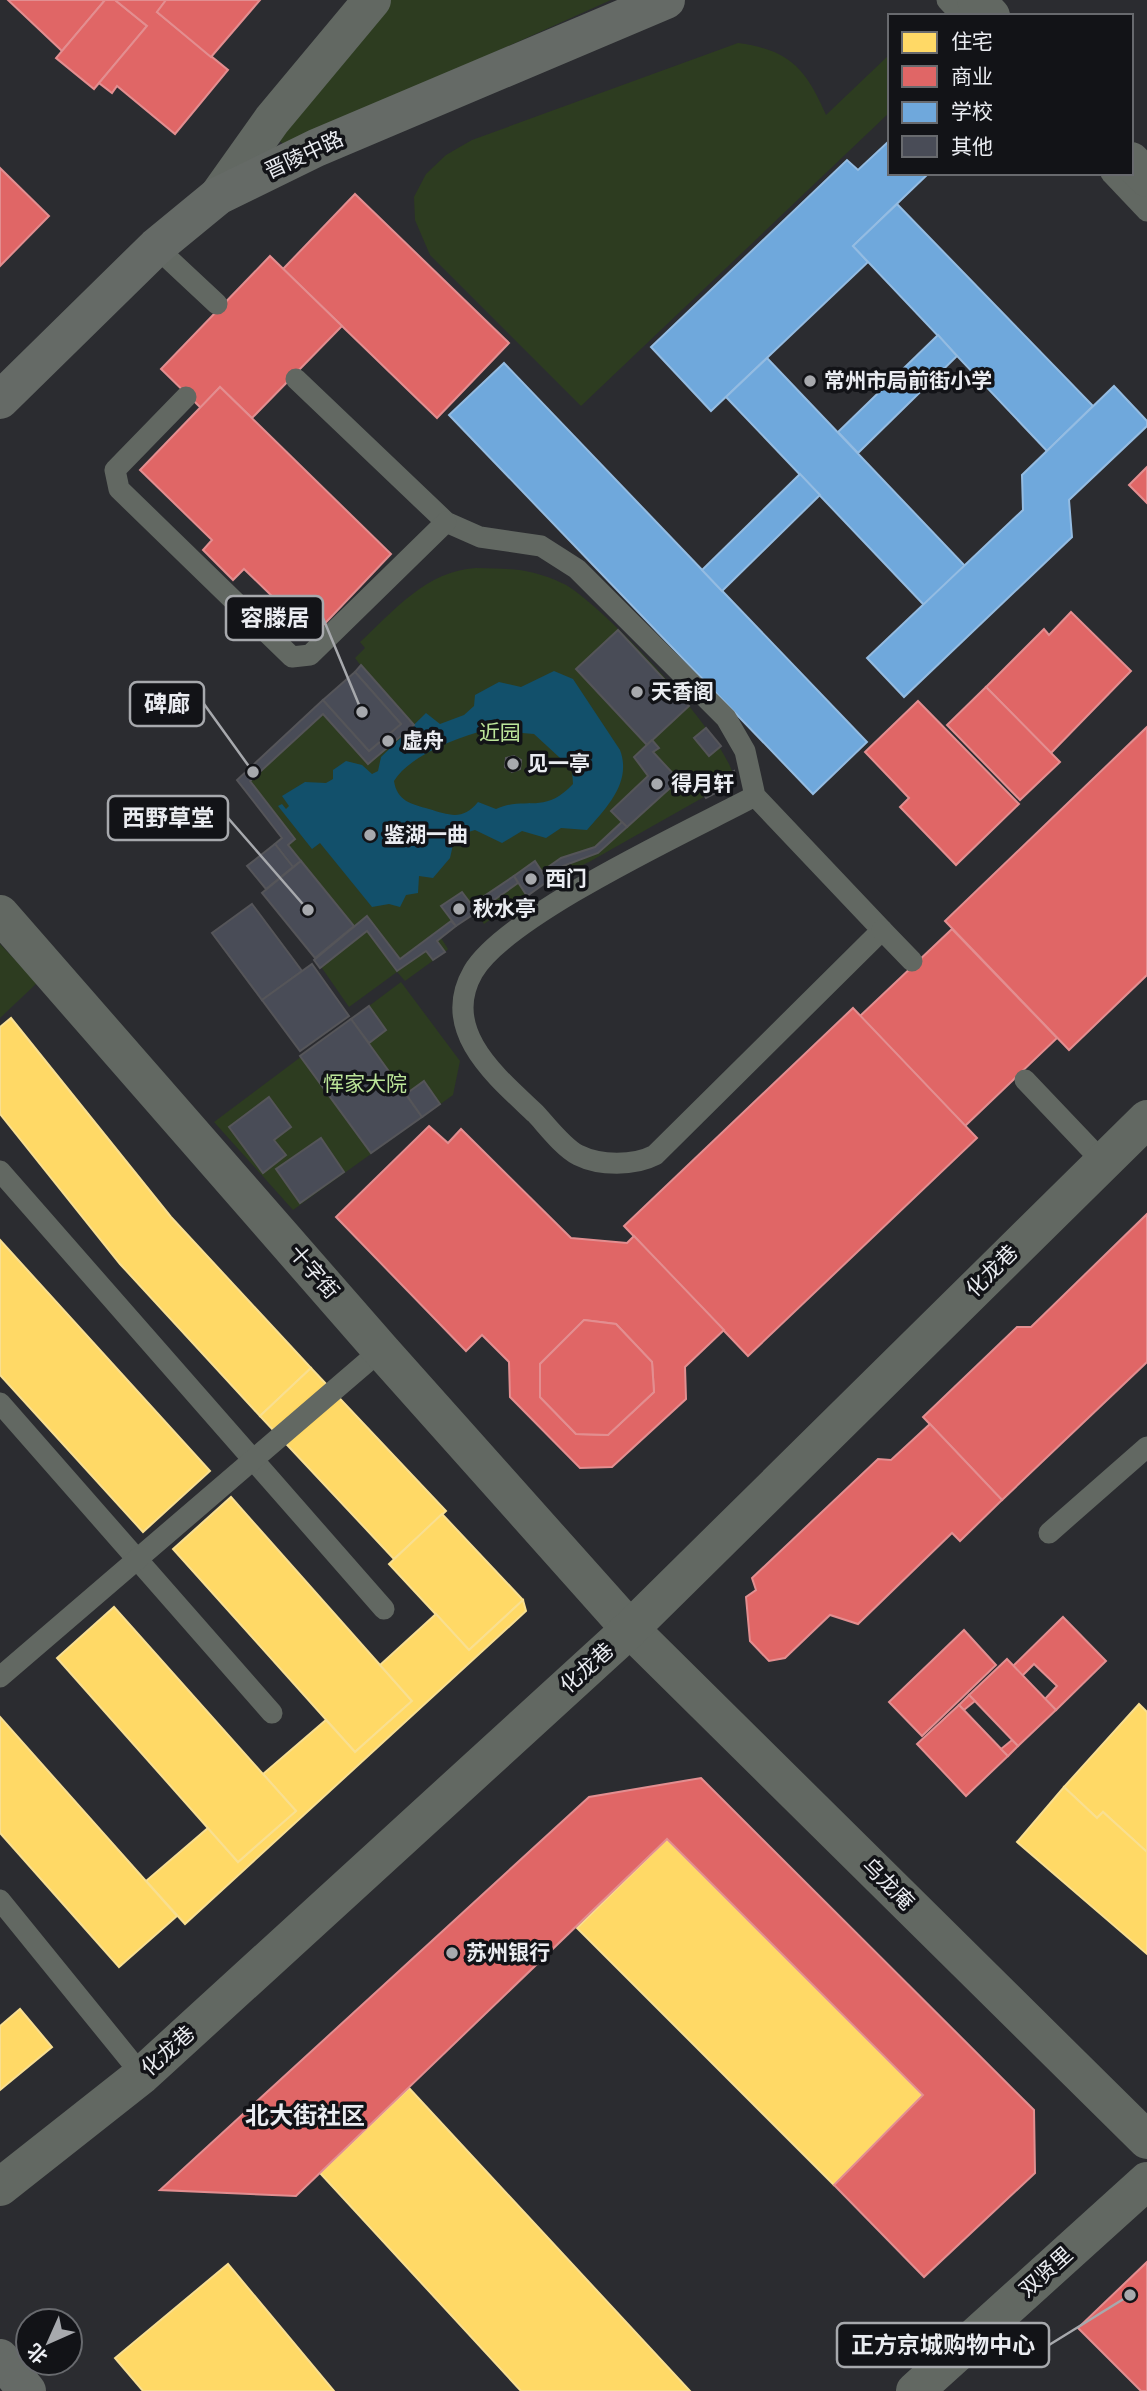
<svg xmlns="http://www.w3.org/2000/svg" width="1147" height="2391" viewBox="0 0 1147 2391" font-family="'Varela Round','Noto Sans SC',sans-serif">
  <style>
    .green { fill: #2d3c20 }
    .water { fill: #12506b; fill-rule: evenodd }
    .homes { fill: #ffd966; stroke: #f9df90; stroke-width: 2 }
    .shops { fill: #e06666; stroke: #e38e90; stroke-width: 2; fill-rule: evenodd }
    .schools { fill: #6fa8dc; stroke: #94bce2; stroke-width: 2 }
    .building { fill: #494c57; stroke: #555559; stroke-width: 2 }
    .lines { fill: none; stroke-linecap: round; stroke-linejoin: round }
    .service { stroke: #626862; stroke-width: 21 }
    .minor { stroke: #626862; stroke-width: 38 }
    .tertiary { stroke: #626862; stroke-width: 38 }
    .secondary { stroke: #656a66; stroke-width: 38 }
    .poi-dot { fill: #a7a9ad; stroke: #121317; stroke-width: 2.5 }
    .labels { text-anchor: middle; stroke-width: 7; stroke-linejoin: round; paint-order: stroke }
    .street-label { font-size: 21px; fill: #eaecf1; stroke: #121317 }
    .poi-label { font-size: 21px; font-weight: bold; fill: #eaecf1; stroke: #121317; text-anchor: start }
    .park-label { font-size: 21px; fill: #bce599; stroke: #121317 }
    .quarter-label { font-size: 24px; font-weight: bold; fill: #eaecf1; stroke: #121317 }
    .leader { fill: none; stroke: #a7a9ad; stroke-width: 2.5 }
    .callout-dot { fill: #a7a9ad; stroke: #121317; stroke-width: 2.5 }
    .callout { fill: #121317; stroke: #a7a9ad; stroke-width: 2.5 }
    .callout-label { font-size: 23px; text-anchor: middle; font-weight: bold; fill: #eaecf1 }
  </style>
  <rect width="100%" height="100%" fill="#2b2c30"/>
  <g class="green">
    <polygon points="387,0 611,0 286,146 274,137"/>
    <path d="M 738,43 C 790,50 806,69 826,115 L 890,54 L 890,112 L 581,406 L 430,255 L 415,220 L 414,197 L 426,174 L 446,155 L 472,140 Z"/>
    <path d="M 476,568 C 512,569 530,568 564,584 C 601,603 732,741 734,780 L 589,862 L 548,881 L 484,924 L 476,912 L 441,938 L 448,949 L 445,952 L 405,981 L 397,972 L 349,1007 L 315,958 L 262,893 L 266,889 L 247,866 L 282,837 L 237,780 L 361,666 L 355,658 L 365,648 L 360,642 C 395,610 426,571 476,568 Z"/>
    <polygon points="0,944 37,983 0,1018"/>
    <polygon points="401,982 460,1061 453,1095 293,1210 214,1122"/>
  </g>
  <path class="water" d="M 554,671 L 573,679 L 620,750 C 632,782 607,807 587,830 L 561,828 L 546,838 L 522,831 L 502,843 L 475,830 L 455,836 L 450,858 L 433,878 L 419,876 L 418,893 L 406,895 L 400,907 L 389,904 L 372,907 L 320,843 L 312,849 L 278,806 L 282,804 L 286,809 L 289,806 L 282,796 L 305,782 L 326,783 L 333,779 L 333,770 L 346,761 L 362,765 L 372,774 L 378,771 L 381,757 L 426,713 L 440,724 L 464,715 L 474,706 L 475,695 L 499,682 L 521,687 ZM 486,730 L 534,734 L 572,769 L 573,784 C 543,816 526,795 496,809 L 478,802 C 463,821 449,815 429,809 C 411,804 397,801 394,781 C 409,756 458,737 486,730 Z"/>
  <g class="homes">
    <polygon points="11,1018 171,1217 311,1368 260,1416 120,1264 0,1114 0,1027"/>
    <polygon points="0,1240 210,1471 143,1532 0,1375"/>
    <polygon points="311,1368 446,1511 394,1559 260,1416"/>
    <polygon points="231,1497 412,1701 355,1752 173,1549"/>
    <polygon points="442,1514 523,1600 469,1650 389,1564"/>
    <polygon points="523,1600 526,1611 185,1924 146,1881 208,1828 238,1862 296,1811 263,1774 326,1720 355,1752 412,1701 380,1665 436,1614 469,1650"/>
    <polygon points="114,1607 296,1811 238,1862 57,1658"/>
    <polygon points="1139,1704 1147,1712 1147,1852 1103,1812 1097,1818 1064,1787"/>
    <polygon points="0,1717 177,1916 119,1967 0,1833"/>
    <polygon points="1064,1787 1097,1818 1103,1812 1147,1852 1147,1954 1017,1842"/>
    <polygon points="667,1839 923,2095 834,2185 577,1928"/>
    <polygon points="20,2009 52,2047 0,2090 0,2026"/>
    <polygon points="409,2088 690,2391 521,2391 320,2173"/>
    <polygon points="228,2264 334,2391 143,2391 115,2358"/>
  </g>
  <g class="shops">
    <polygon points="8,0 105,0 62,51"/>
    <polygon points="105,0 115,0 147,26 94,89 56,58"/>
    <polygon points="115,0 166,0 157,12 228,70 175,134 117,86 112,93 99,83 147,26"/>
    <polygon points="166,0 260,0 211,57 157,12"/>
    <polygon points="0,168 49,216 0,266"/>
    <polygon points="355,194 509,343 437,418 283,269"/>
    <polygon points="270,256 342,326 252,418 220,387 201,408 161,369"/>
    <polygon points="220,387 391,554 313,636 244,569 233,580 203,550 212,540 140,470"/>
    <polygon points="1147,467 1147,503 1129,485"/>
    <polygon points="1071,612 1131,671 1051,753 986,687 1044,629 1049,635"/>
    <polygon points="986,687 1060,762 1020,800 947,725"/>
    <polygon points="918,701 1019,804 956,865 900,807 909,798 865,752"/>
    <polygon points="1147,727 1147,975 1069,1050 945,921"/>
    <polygon points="952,929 1057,1038 965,1126 860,1016"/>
    <polygon points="853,1008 977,1138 748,1356 624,1226"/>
    <path d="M 429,1126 L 448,1143 L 461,1129 L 571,1238 L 627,1243 L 634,1236 L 724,1330 L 685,1367 L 686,1399 L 612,1467 L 580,1468 L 510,1397 L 509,1362 L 482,1335 L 466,1351 L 336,1217 ZM 584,1320 L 616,1324 L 652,1362 L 654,1392 L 608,1435 L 576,1434 L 540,1397 L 540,1364 Z"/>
    <polygon points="1147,1214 1147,1362 1002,1500 923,1417 1017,1327 1031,1327"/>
    <polygon points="584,1320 616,1324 652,1362 654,1392 608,1435 576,1434 540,1397 540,1364"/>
    <polygon points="930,1424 1002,1500 960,1541 952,1533 858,1624 830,1615 785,1658 769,1661 750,1641 746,1597 756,1590 752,1578 878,1459 891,1460"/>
    <polygon points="1063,1617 1106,1661 1056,1710 1045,1699 1057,1686 1034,1664 1022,1676 1013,1666"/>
    <polygon points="964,1630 996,1665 922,1736 889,1702"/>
    <polygon points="1007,1659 1056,1710 1018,1746 969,1695"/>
    <polygon points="969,1695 975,1701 964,1710 959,1705"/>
    <polygon points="959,1705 1008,1756 966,1796 917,1744"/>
    <polygon points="1012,1740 1018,1746 1008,1756 1001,1749"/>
    <polygon points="701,1778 1034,2110 1035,2173 924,2277 834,2185 923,2095 667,1839 296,2196 160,2190 589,1797"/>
    <polygon points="1147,2262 1147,2391 1141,2391 1078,2328"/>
  </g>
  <g class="schools">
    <polygon points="890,140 890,173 929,173 853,246 868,262 711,411 651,347 847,160 858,170"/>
    <polygon points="897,204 1093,406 1047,451 853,246"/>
    <polygon points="938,335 957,356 858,453 838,432"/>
    <polygon points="767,358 965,566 924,605 726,397"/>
    <polygon points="504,363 867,742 813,794 449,415"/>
    <polygon points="1114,386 1147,421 1147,426 1069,500 1072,537 904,697 867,658 1023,510 1022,475"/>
    <polygon points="800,474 820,495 722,591 702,570"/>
  </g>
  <g class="building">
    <polygon points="618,630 689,706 647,745 576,669"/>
    <polygon points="361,665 414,725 368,764 323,714 250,781 295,839 288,845 301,861 293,867 275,844 282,838 237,780 323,700 369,751 401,724 355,672"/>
    <polygon points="355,672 401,724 369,751 323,700"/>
    <polygon points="706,728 721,746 709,756 694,738"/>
    <polygon points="652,740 659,748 653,752 679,780 627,827 611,811 648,776 634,757"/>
    <polygon points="514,756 521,760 520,769 512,772 505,767 506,758"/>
    <polygon points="734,771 734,780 729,786 706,798 700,788"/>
    <polygon points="622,822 627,827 598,853 563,866 545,878 541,872 561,858 595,847"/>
    <polygon points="275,844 293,867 266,889 247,866"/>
    <polygon points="301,861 354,926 315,958 262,893"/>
    <polygon points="535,861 548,881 527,896 514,876"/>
    <polygon points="514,876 518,883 477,912 471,905"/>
    <polygon points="462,892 477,912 456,926 441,906"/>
    <polygon points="252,904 302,971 262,1000 212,933"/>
    <polygon points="367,916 400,959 451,921 456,926 437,941 445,952 433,960 426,951 397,971 367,931 320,968 314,960"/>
    <polygon points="312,964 349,1016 300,1051 262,1000"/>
    <polygon points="369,1006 386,1030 369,1043 351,1019"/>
    <polygon points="351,1019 422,1117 371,1153 300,1056"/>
    <polygon points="424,1081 440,1104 422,1117 406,1094"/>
    <polygon points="269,1097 291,1127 274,1140 286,1155 263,1173 229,1127"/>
    <polygon points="321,1138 344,1172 300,1203 276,1169"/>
  </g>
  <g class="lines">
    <g class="service">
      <polyline points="947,0 962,16"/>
      <polyline points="1111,173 1147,211"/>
      <polyline points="156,247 217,304"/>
      <path d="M 296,379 L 446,522 L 480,537 L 541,546 L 577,569 L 726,718 L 745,751 L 755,796 L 882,930 L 655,1155 C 634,1166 600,1166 578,1155 C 563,1147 548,1127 536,1114 C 498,1078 439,1031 473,972 C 506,915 691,830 755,796"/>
      <polyline points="186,397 115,470 119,489 292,657 310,655 446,522"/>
      <polyline points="882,930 912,961"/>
      <polyline points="1025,1080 1103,1162"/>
      <polyline points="0,1171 384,1609"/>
      <polyline points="0,1403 272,1713"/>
      <polyline points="1049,1533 1147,1447"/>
      <polyline points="0,1677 381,1350"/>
      <polyline points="0,1900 142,2075"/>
    </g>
    <g class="minor">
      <polyline points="218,196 272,120 372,0"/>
      <polyline points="0,914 381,1350 630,1629 1147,2140"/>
      <polyline points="915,2391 1147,2181"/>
    </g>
    <g class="tertiary">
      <polyline points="976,0 991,16"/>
      <polyline points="1131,161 1147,178"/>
      <polyline points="0,2187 142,2075 630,1629 1147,1119"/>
    </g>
    <g class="secondary">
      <polyline points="0,400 156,247 218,196 316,148 666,0"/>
      <polyline points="0,2358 27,2391"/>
    </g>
  </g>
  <g class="poi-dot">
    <circle cx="810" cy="381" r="7"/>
    <circle cx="637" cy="692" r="7"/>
    <circle cx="388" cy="741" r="7"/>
    <circle cx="513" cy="764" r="7"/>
    <circle cx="657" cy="784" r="7"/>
    <circle cx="370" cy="835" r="7"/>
    <circle cx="531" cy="879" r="7"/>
    <circle cx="459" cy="909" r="7"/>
    <circle cx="452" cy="1953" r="7"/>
  </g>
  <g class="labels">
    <g class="street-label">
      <text transform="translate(304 155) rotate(-25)" y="7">晋陵中路</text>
      <text transform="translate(992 1271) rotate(-45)" y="7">化龙巷</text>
      <text transform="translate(314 1272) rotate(49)" y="7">十字街</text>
      <text transform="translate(587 1668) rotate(-42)" y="7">化龙巷</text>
      <text transform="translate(888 1884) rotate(45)" y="7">乌龙庵</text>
      <text transform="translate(168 2051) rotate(-42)" y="7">化龙巷</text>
      <text transform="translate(1046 2272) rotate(-42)" y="7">双贤里</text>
    </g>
    <g class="poi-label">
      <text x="824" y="388">常州市局前街小学</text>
      <text x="651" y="699">天香阁</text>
      <text x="402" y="748">虚舟</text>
      <text x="527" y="771">见一亭</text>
      <text x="671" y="791">得月轩</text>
      <text x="384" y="842">鉴湖一曲</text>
      <text x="545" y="886">西门</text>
      <text x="473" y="916">秋水亭</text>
      <text x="466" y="1960">苏州银行</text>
    </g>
    <g class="park-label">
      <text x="500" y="740">近园</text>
      <text x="365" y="1091">恽家大院</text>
    </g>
    <g class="quarter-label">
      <text x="305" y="2124">北大街社区</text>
    </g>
  </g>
  <path class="leader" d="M362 712L323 618M253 772L204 704M308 910L228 818M1130 2295L1049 2345"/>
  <g class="callout-dot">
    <circle cx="362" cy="712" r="7"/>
    <circle cx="253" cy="772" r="7"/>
    <circle cx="308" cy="910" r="7"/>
    <circle cx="1130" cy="2295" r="7"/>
  </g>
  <g class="callout">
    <rect x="226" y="596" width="97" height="44" rx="7"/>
    <rect x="130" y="682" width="74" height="44" rx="7"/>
    <rect x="108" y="796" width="120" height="44" rx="7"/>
    <rect x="837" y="2323" width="212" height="44" rx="7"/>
  </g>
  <g class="callout-label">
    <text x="275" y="626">容滕居</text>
    <text x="167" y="712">碑廊</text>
    <text x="168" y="826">西野草堂</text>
    <text x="943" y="2353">正方京城购物中心</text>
  </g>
  <rect x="888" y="14" width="245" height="161" fill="#121317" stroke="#686a6e" stroke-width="2"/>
  <rect x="902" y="32" width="35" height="21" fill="#ffd966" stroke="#686a6e" stroke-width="2"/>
  <text x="951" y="49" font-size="21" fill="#eaecf1">住宅</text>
  <rect x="902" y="66" width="35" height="21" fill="#e06666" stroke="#686a6e" stroke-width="2"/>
  <text x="951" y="84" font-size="21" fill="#eaecf1">商业</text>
  <rect x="902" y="102" width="35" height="21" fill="#6fa8dc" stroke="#686a6e" stroke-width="2"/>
  <text x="951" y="119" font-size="21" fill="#eaecf1">学校</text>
  <rect x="902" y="136" width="35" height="21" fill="#494c57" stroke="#686a6e" stroke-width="2"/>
  <text x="951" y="154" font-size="21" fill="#eaecf1">其他</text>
  <g transform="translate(49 2342) rotate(225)"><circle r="33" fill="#121317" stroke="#686a6e" stroke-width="2"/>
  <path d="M0-5L12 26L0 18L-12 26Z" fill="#a7a9ad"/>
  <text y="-10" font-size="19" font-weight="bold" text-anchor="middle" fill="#eaecf1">北</text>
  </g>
</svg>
